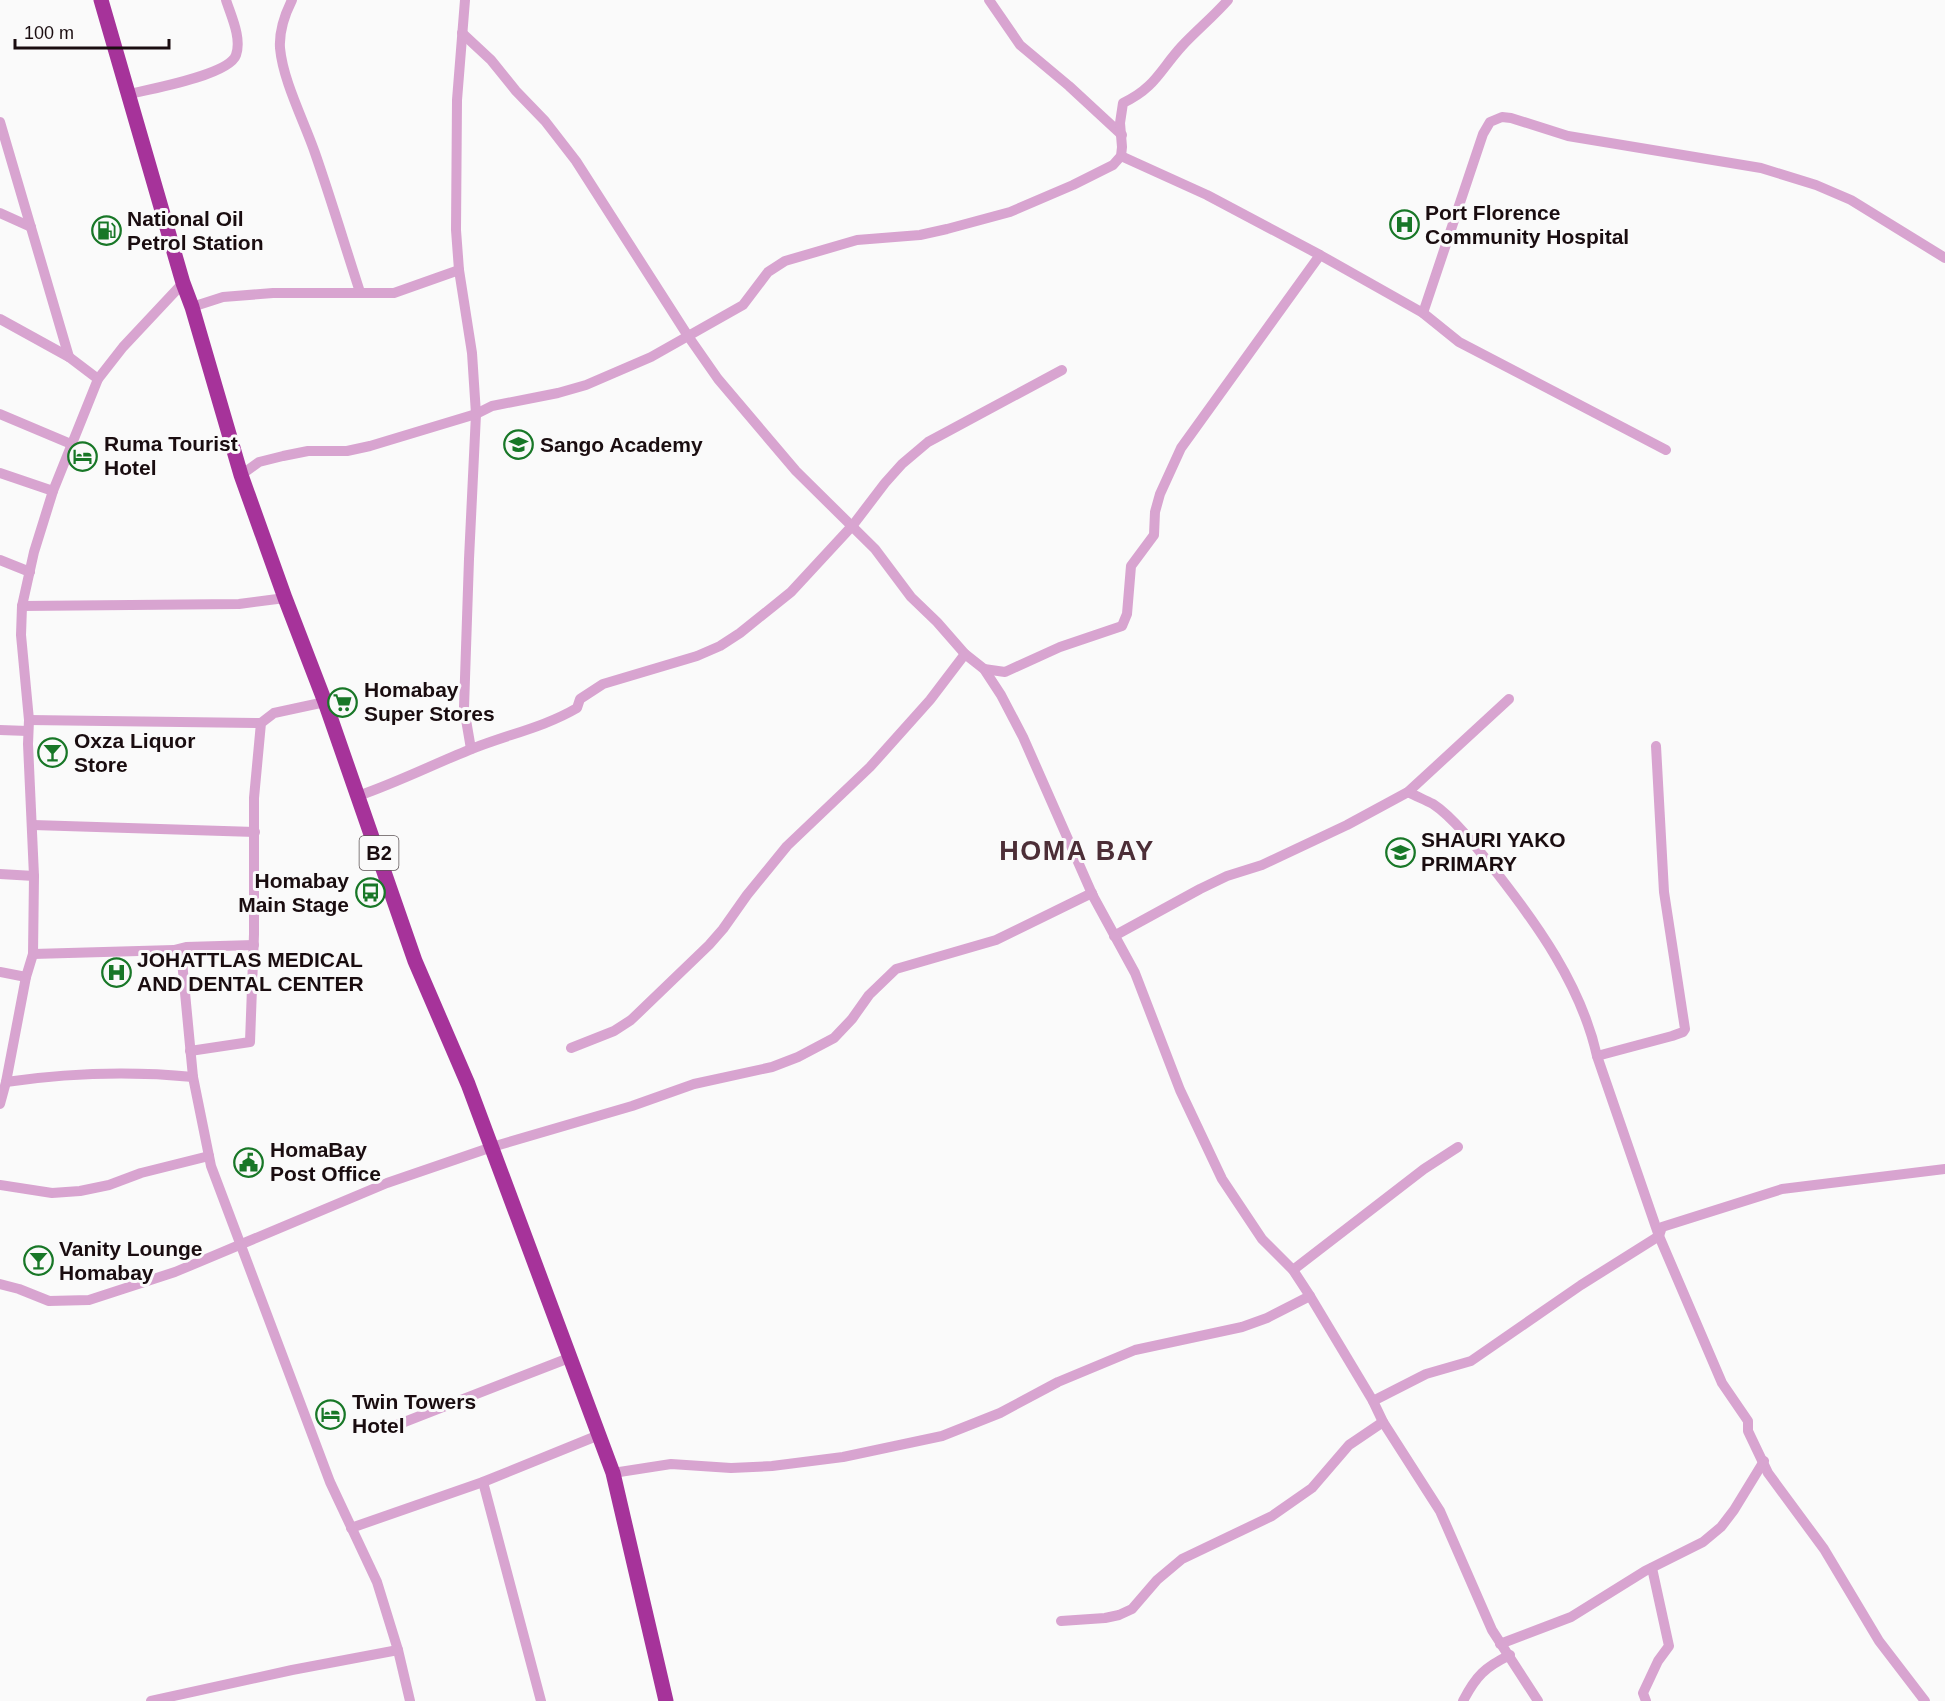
<svg xmlns="http://www.w3.org/2000/svg" width="1945" height="1701" viewBox="0 0 1945 1701" font-family="Arial,sans-serif">
  <style>
    .lines { fill: none; stroke-linecap: round; stroke-linejoin: round }
    .minor { stroke: #d8a4d0; stroke-width: 10 }
    .highway { stroke: #a6339a; stroke-width: 15 }
    .labels { text-anchor: middle; stroke-width: 6; stroke-linejoin: round; paint-order: stroke }
    .shield { fill: #fafafa; stroke: #5d5456; stroke-width: 1.5 }
    .shield-label { font-size: 20px; font-weight: bold; fill: #1a0d10 }
    .poi-label { font-size: 21px; font-weight: bold; fill: #1a0d10; stroke: #fafafa; text-anchor: start }
    .district-label { font-size: 27px; font-weight: bold; letter-spacing: 1.5px; fill: #4c2e37; stroke: #fafafa }
  </style>
  <rect width="100%" height="100%" fill="#fafafa"/>
  <g class="lines">
    <g class="minor">
      <path d="M 292,0 C 285,14 279,32 280,48 C 283,81 304,121 315,153 C 331,199 345,246 360,292"/>
      <polyline points="465,0 457,100 456,230 459,270 472,353 476,414 469,559 464,708 471,749"/>
      <polyline points="989,0 1020,45 1069,86 1122,135"/>
      <polyline points="462,33 491,60 516,91 545,121 576,161 688,336 718,379 796,471 875,549 911,597 937,622 965,654 984,669 1001,695 1023,737 1093,896 1135,973 1180,1090 1222,1179 1262,1239 1293,1270 1310,1296 1373,1401 1383,1422 1440,1511 1492,1630 1538,1701"/>
      <path d="M 129,94 C 151,89 229,75 236,55 C 242,38 231,16 226,0"/>
      <polyline points="0,122 69,357"/>
      <polyline points="1121,156 1207,195 1320,255 1423,313 1459,342 1666,450"/>
      <polyline points="0,213 31,227"/>
      <polyline points="192,307 223,297 273,293 394,293 459,270"/>
      <polyline points="1423,313 1483,134 1490,122 1502,117 1511,118 1568,136 1761,168 1816,185 1851,200 1945,258"/>
      <polyline points="0,319 69,357 98,379"/>
      <polyline points="0,414 71,444"/>
      <polyline points="0,473 53,491"/>
      <path d="M 241,475 L 259,462 L 283,456 L 308,451 L 347,451 L 370,446 L 476,414 L 492,406 L 558,393 L 586,385 L 651,357 L 743,305 L 768,272 L 785,261 L 857,240 L 920,235 L 947,229 L 1010,212 L 1073,185 L 1113,165 L 1121,156 L 1122,147 L 1120,123 L 1123,103 C 1155,88 1160,70 1182,46 C 1197,30 1214,16 1228,0"/>
      <polyline points="0,560 30,572"/>
      <polyline points="22,606 239,604 285,598"/>
      <polyline points="984,669 1005,672 1060,647 1122,626 1127,614 1131,566 1154,535 1155,512 1160,494 1181,448 1320,255"/>
      <polyline points="29,720 261,723"/>
      <polyline points="0,730 28,731"/>
      <path d="M 1408,792 C 1416,796 1425,800 1433,804 C 1453,817 1478,849 1493,868 C 1537,924 1581,985 1597,1056 L 1659,1236 L 1722,1383 L 1748,1421 L 1748,1431 L 1768,1473 L 1824,1549 L 1879,1641 L 1925,1701"/>
      <path d="M 358,796 C 396,783 432,765 469,750 C 505,735 543,728 577,708 L 580,699 L 603,684 L 697,656 L 720,646 L 740,633 L 791,592 L 853,525 L 885,483 L 902,464 L 928,442 L 1062,370"/>
      <polyline points="33,825 255,832"/>
      <polyline points="0,874 34,876"/>
      <polyline points="1114,936 1200,889 1227,876 1262,865 1347,825 1408,792 1509,699"/>
      <polyline points="174,950 186,947 254,945"/>
      <polyline points="33,954 174,950 182,961 193,1077 211,1166 330,1482 377,1582 398,1650 410,1701"/>
      <polyline points="0,972 26,977"/>
      <polyline points="571,1048 614,1031 631,1020 709,945 723,929 747,895 787,846 870,767 930,700 965,654"/>
      <polyline points="190,1051 250,1042 254,934 254,798 261,723 274,713 325,702"/>
      <polyline points="1597,1056 1672,1036 1683,1032 1685,1029 1664,892 1656,746"/>
      <path d="M 6,1082 C 68,1073 131,1071 193,1077"/>
      <polyline points="0,1104 6,1082 26,977 33,954 34,876 28,744 29,720 21,635 22,606 34,552 53,491 98,379 123,347 183,283"/>
      <polyline points="0,1185 52,1193 80,1191 109,1185 141,1173 209,1156"/>
      <polyline points="1293,1270 1424,1169 1458,1147"/>
      <polyline points="0,1284 19,1289 49,1301 89,1300 175,1272 387,1183 492,1147 632,1106 694,1084 772,1067 798,1057 834,1038 852,1019 869,995 896,969 996,940 1092,893 1093,896"/>
      <polyline points="1373,1401 1426,1374 1471,1361 1581,1285 1659,1236 1662,1227 1782,1189 1945,1169"/>
      <polyline points="389,1428 569,1358"/>
      <polyline points="613,1473 671,1464 731,1468 772,1466 843,1457 942,1436 1000,1413 1058,1382 1135,1350 1242,1327 1267,1318 1310,1296"/>
      <polyline points="483,1482 541,1701"/>
      <polyline points="351,1528 483,1482 599,1435"/>
      <polyline points="1061,1621 1105,1618 1119,1615 1132,1609 1157,1580 1182,1559 1272,1516 1312,1488 1349,1445 1383,1422"/>
      <polyline points="1500,1644 1571,1617 1645,1571 1703,1542 1721,1527 1734,1510 1764,1461"/>
      <polyline points="151,1701 292,1670 398,1650"/>
      <path d="M 1463,1701 C 1476,1676 1485,1667 1510,1655"/>
      <polyline points="1646,1701 1643,1693 1658,1661 1669,1646 1652,1568"/>
    </g>
    <polyline class="highway" points="101,0 183,283 192,307 241,475 285,598 325,702 415,961 468,1084 613,1473 666,1701"/>
  </g>
  <defs>
    <symbol id="hospital-ring" viewBox="-11 -11 22 22"><circle r="9.5" fill="#fafafa" stroke="#187727" stroke-width="1.5"/><path d="M-5-5h3v3.5h4V-5h3V5h-3V1.5h-4V5h-3Z" fill="#187727"/></symbol>
    <symbol id="fuel-ring" viewBox="-11 -11 22 22"><circle r="9.5" fill="#fafafa" stroke="#187727" stroke-width="1.5"/><path d="M-5.5-6h7V0h2V4h1.3V-2.5L3-4.5l.8-.8L6-3V5H2.5V1h-1V6h-7ZM-4.2-4.7v3.2H.2V-4.7Z" fill="#187727"/></symbol>
    <symbol id="school-ring" viewBox="-11 -11 22 22"><circle r="9.5" fill="#fafafa" stroke="#187727" stroke-width="1.5"/><path d="M0-5L7-2L0 1L-7-2ZM-4 1L0 2.5L4 1V4Q0 6-4 4Z" fill="#187727"/></symbol>
    <symbol id="hotel-ring" viewBox="-11 -11 22 22"><circle r="9.5" fill="#fafafa" stroke="#187727" stroke-width="1.5"/><path d="M-6-4.5h1.5V1H6V5H4.5V3h-9V5H-6ZM-4 0a1.8 1.8 0 1 1 3.6 0ZM.5 0V-2.5h3Q6-2.5 6 0Z" fill="#187727"/></symbol>
    <symbol id="supermarket-ring" viewBox="-11 -11 22 22"><circle r="9.5" fill="#fafafa" stroke="#187727" stroke-width="1.5"/><path d="M-6-5.5h2.5l.6 2H6L4.5 2H-2.5L-4.4-4H-6ZM-1.5 3.2a1.3 1.3 0 1 0 .1 0ZM3 3.2a1.3 1.3 0 1 0 .1 0Z" fill="#187727"/></symbol>
    <symbol id="bar-ring" viewBox="-11 -11 22 22"><circle r="9.5" fill="#fafafa" stroke="#187727" stroke-width="1.5"/><path d="M-6-5H6L.8 .8V4.5H3.5V6h-7V4.5H-.8V.8Z" fill="#187727"/></symbol>
    <symbol id="bus-ring" viewBox="-11 -11 22 22"><circle r="9.5" fill="#fafafa" stroke="#187727" stroke-width="1.5"/><path d="M-5-6H5V4H4V6H2V4H-2V6H-4V4H-5ZM-3.5-4V0h7V-4ZM-3.5 1.2v1.5H-2V1.2ZM2 1.2v1.5H3.5V1.2Z" fill="#187727"/></symbol>
    <symbol id="civic-ring" viewBox="-11 -11 22 22"><circle r="9.5" fill="#fafafa" stroke="#187727" stroke-width="1.5"/><path d="M-.6-6.5H3V-4.5H.6V-3L4-1V1h2V6H-6V1h2V-1L-.6-3ZM-1.2 2.5V6h2.4V2.5Z" fill="#187727"/></symbol>
  </defs>
  <g fill-rule="evenodd">
    <use href="#hospital-ring" x="1388" y="208" width="33" height="33"/>
    <use href="#fuel-ring" x="90" y="214" width="33" height="33"/>
    <use href="#school-ring" x="502" y="428" width="33" height="33"/>
    <use href="#hotel-ring" x="66" y="440" width="33" height="33"/>
    <use href="#supermarket-ring" x="326" y="686" width="33" height="33"/>
    <use href="#bar-ring" x="36" y="736" width="33" height="33"/>
    <use href="#school-ring" x="1384" y="836" width="33" height="33"/>
    <use href="#bus-ring" x="354" y="876" width="33" height="33"/>
    <use href="#hospital-ring" x="100" y="956" width="33" height="33"/>
    <use href="#civic-ring" x="232" y="1146" width="33" height="33"/>
    <use href="#bar-ring" x="22" y="1244" width="33" height="33"/>
    <use href="#hotel-ring" x="314" y="1398" width="33" height="33"/>
  </g>
  <g class="labels">
    <rect class="shield" x="359.5" y="836" width="39" height="34" rx="4.5"/>
    <g class="shield-label">
      <text x="379" y="860">B2</text>
    </g>
    <g class="poi-label">
      <text x="1425" y="220">Port Florence<tspan x="1425" dy="24">Community Hospital</tspan></text>
      <text x="127" y="226">National Oil<tspan x="127" dy="24">Petrol Station</tspan></text>
      <text x="104" y="451">Ruma Tourist<tspan x="104" dy="24">Hotel</tspan></text>
      <text x="540" y="452">Sango Academy</text>
      <text x="364" y="697">Homabay<tspan x="364" dy="24">Super Stores</tspan></text>
      <text x="74" y="748">Oxza Liquor<tspan x="74" dy="24">Store</tspan></text>
      <text x="1421" y="847">SHAURI YAKO<tspan x="1421" dy="24">PRIMARY</tspan></text>
      <text x="349" y="888" text-anchor="end">Homabay<tspan x="349" dy="24">Main Stage</tspan></text>
      <text x="137" y="967">JOHATTLAS MEDICAL<tspan x="137" dy="24">AND DENTAL CENTER</tspan></text>
      <text x="270" y="1157">HomaBay<tspan x="270" dy="24">Post Office</tspan></text>
      <text x="59" y="1256">Vanity Lounge<tspan x="59" dy="24">Homabay</tspan></text>
      <text x="352" y="1409">Twin Towers<tspan x="352" dy="24">Hotel</tspan></text>
    </g>
    <g class="district-label">
      <text x="1077" y="860">HOMA BAY</text>
    </g>
  </g>
  <path d="M15 39v9h154v-9" fill="none" stroke="#1a0d10" stroke-width="3"/>
  <text x="24" y="39" font-size="18" fill="#1a0d10" stroke="#fafafa" stroke-width="4.5" paint-order="stroke">100 m</text>
</svg>
